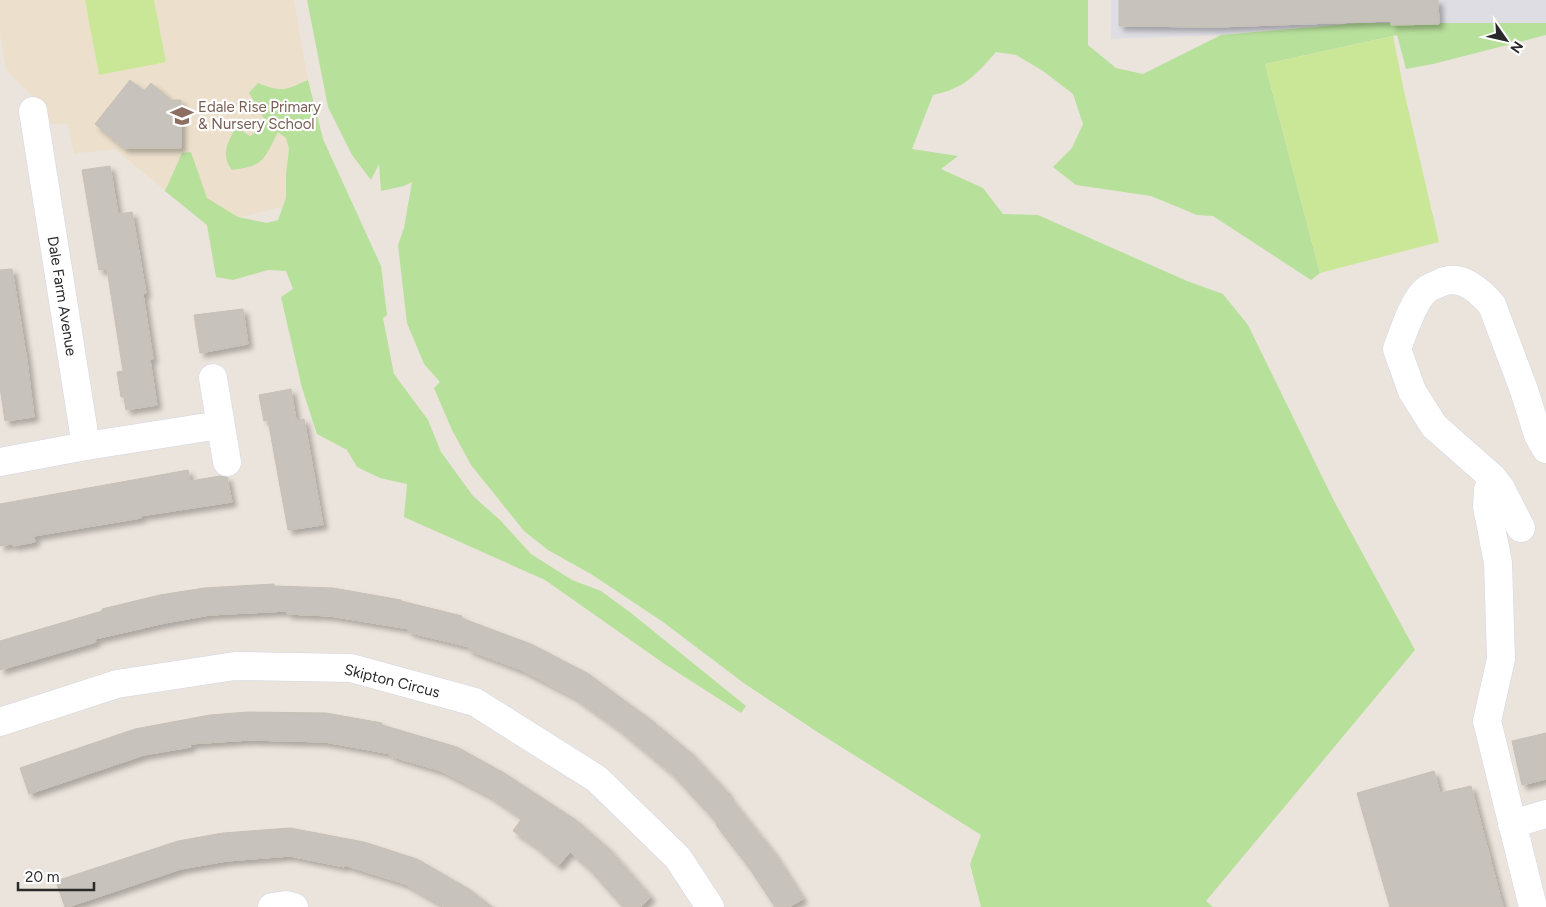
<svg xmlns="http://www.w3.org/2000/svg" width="1546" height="907" viewBox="0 0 1546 907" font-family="Figtree,sans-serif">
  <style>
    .industrial { fill: #dedde4 }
    .education { fill: #ece0cc }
    .green { fill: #b7e09b }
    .pitch { fill: #cae797 }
    .building { fill: #c7c2bb; stroke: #c7c0b6; filter: url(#shadow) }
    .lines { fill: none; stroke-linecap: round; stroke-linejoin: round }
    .minor-casing { stroke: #d2d6e2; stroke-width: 29 }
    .minor { stroke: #fff; stroke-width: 28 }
    .labels { text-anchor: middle; stroke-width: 4.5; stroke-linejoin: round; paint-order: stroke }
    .education-label { font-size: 15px; fill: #785e54; stroke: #fff; text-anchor: start }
    .street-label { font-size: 15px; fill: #2a2a2a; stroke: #fff }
  </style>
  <defs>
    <filter id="shadow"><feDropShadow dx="4.5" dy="4.5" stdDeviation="2.5" flood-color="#0004"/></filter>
  </defs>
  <rect width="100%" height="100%" fill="#ebe4dc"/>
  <polygon class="industrial" points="1111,0 1546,0 1546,23 1358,23 1221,35 1111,39"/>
  <polygon class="education" points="0,0 294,0 308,80 323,139 345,192 207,225 115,149 74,154 68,124 51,124 44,107 6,70 0,34"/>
  <g class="green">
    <path d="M 307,0 L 1088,0 L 1088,45 L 1116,68 L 1143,74 L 1221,35 L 1358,23 L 1546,23 L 1546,35 L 1433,64 L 1406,69 L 1397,35 L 1265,64 L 1320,273 L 1311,280 L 1213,216 L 1197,215 L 1151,196 L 1076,185 L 1053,167 L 1072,148 L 1083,124 L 1073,94 L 1043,71 L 1016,55 L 996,52 C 975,75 966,88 933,95 L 912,149 L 958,156 L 941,169 L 983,188 L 1003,214 L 1038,215 L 1187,281 L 1223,294 L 1248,325 L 1333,499 L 1415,650 L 1206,901 L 1213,907 L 981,907 L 970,864 L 981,835 L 819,733 L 745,684 L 663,622 L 591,574 L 548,550 L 524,531 L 471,465 L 452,430 L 434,388 L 440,382 L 424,364 L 407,323 L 398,245 L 404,228 L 412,182 L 404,186 L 381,191 L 379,164 L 371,180 L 352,155 L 328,107 Z"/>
    <path d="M 308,80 L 323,139 L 381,266 L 387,315 L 383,318 L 394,374 L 428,420 L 441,452 L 473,496 L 500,520 L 531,554 L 572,580 L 601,591 L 631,613 L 746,706 L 741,713 L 666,665 L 545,580 L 404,517 L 407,484 L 380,478 L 357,467 L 347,450 L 317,434 L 302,388 L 281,297 L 293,289 L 286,271 L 268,270 L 233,280 L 216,277 L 207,225 L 165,191 L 182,153 L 191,152 L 207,198 L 238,217 L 267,223 L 278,220 L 286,198 L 286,174 L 289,149 L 286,138 L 278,132 C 264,159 265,166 232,170 C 220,155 228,142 236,127 L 250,136 L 267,124 L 249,93 L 258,83 C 283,93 285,90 308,80 Z"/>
  </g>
  <g class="pitch">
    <polygon points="85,0 154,0 166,62 99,75"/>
    <polygon points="1393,36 1404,91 1439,242 1320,273 1265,64"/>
  </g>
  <g class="building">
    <polygon points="1119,0 1438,0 1439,24 1391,25 1391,21 1217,27 1119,26"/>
    <polygon points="130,80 144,91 151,83 171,100 181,100 181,148 124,148 95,124"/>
    <polygon points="110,166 118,214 132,212 146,293 143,294 153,359 150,360 157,405 126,410 124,397 121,397 117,372 123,371 107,269 99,270 82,170"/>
    <polygon points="12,269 27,361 34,417 5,421 0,387 0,270"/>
    <polygon points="243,309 248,344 200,353 194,315"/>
    <polygon points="291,389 296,420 304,419 323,525 288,530 268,420 264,421 259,395"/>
    <polygon points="188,470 190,481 220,476 227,477 232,502 140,516 141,518 34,536 35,542 13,546 12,544 0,546 0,504"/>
    <polygon points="274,584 274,586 333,588 401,600 401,601 462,616 461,618 531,644 587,673 650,719 691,753 728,793 727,794 773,852 803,899 789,907 775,907 750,869 716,825 717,823 672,774 617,728 572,696 521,670 468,650 469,647 408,632 409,629 330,616 287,614 287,611 210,615 165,623 95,639 96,642 0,670 0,641 102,611 102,609 160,595 204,588"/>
    <polygon points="248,712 326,713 382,723 382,725 457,747 504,773 576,820 609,849 651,897 641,907 623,907 589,869 570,852 558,866 535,846 513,831 522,818 488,795 441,771 390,756 391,754 325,742 249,740 190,744 191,747 144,755 29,794 20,768 135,729 210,715"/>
    <polygon points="1546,733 1546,779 1522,785 1512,741"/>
    <polygon points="1434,771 1440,793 1471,786 1503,907 1390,907 1357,793"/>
    <polygon points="290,828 364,842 417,859 469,889 492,907 445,907 405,884 344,865 344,867 290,856 227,861 181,869 68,907 65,907 56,881 178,841 223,833"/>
  </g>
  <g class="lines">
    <defs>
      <g id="minor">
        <polyline points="33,111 86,446"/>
        <polyline points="213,378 227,462"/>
        <polyline points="0,462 86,446 220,425"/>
        <polyline points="1493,478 1500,487 1521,528"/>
        <polyline points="0,722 117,684 235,666 351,668 475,702 597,779 678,858 710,907"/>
        <polyline points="1512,824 1546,814"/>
        <polyline points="272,907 286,905 294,907"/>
        <path d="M 1533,907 L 1487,721 L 1501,659 L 1498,563 L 1487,506 L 1488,490 L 1493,478 L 1434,426 L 1412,391 L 1397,349 C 1403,333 1413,301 1426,290 C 1429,287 1436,285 1440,283 C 1460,273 1479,290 1492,305 L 1524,390 L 1538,435 L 1546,449"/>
      </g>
    </defs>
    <use href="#minor" class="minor-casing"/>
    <use href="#minor" class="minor"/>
  </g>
  <defs>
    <symbol id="school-bare" viewBox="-9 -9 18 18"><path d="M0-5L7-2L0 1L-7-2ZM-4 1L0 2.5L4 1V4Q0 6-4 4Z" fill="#8d6e63" stroke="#fff" stroke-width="2.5" paint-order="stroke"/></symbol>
  </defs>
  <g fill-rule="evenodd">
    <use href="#school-bare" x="166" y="100" width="32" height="32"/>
  </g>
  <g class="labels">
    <g class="education-label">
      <text x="198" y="112">Edale Rise Primary<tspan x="198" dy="17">&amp; Nursery School</tspan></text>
    </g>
    <g class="street-label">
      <text transform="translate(62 296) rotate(81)" y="5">Dale Farm Avenue</text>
      <text transform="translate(392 681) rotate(14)" y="5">Skipton Circus</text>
    </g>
  </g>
  <g transform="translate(1506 40) rotate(124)" stroke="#ffffff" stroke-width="4" paint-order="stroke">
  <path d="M0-4L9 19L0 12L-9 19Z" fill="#2a2a2a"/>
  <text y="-8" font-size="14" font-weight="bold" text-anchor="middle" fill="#2a2a2a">N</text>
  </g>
  <path d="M18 882v8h76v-8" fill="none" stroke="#2a2a2a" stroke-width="2.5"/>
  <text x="25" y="882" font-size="15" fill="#2a2a2a" stroke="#ffffff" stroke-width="4" paint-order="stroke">20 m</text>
</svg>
